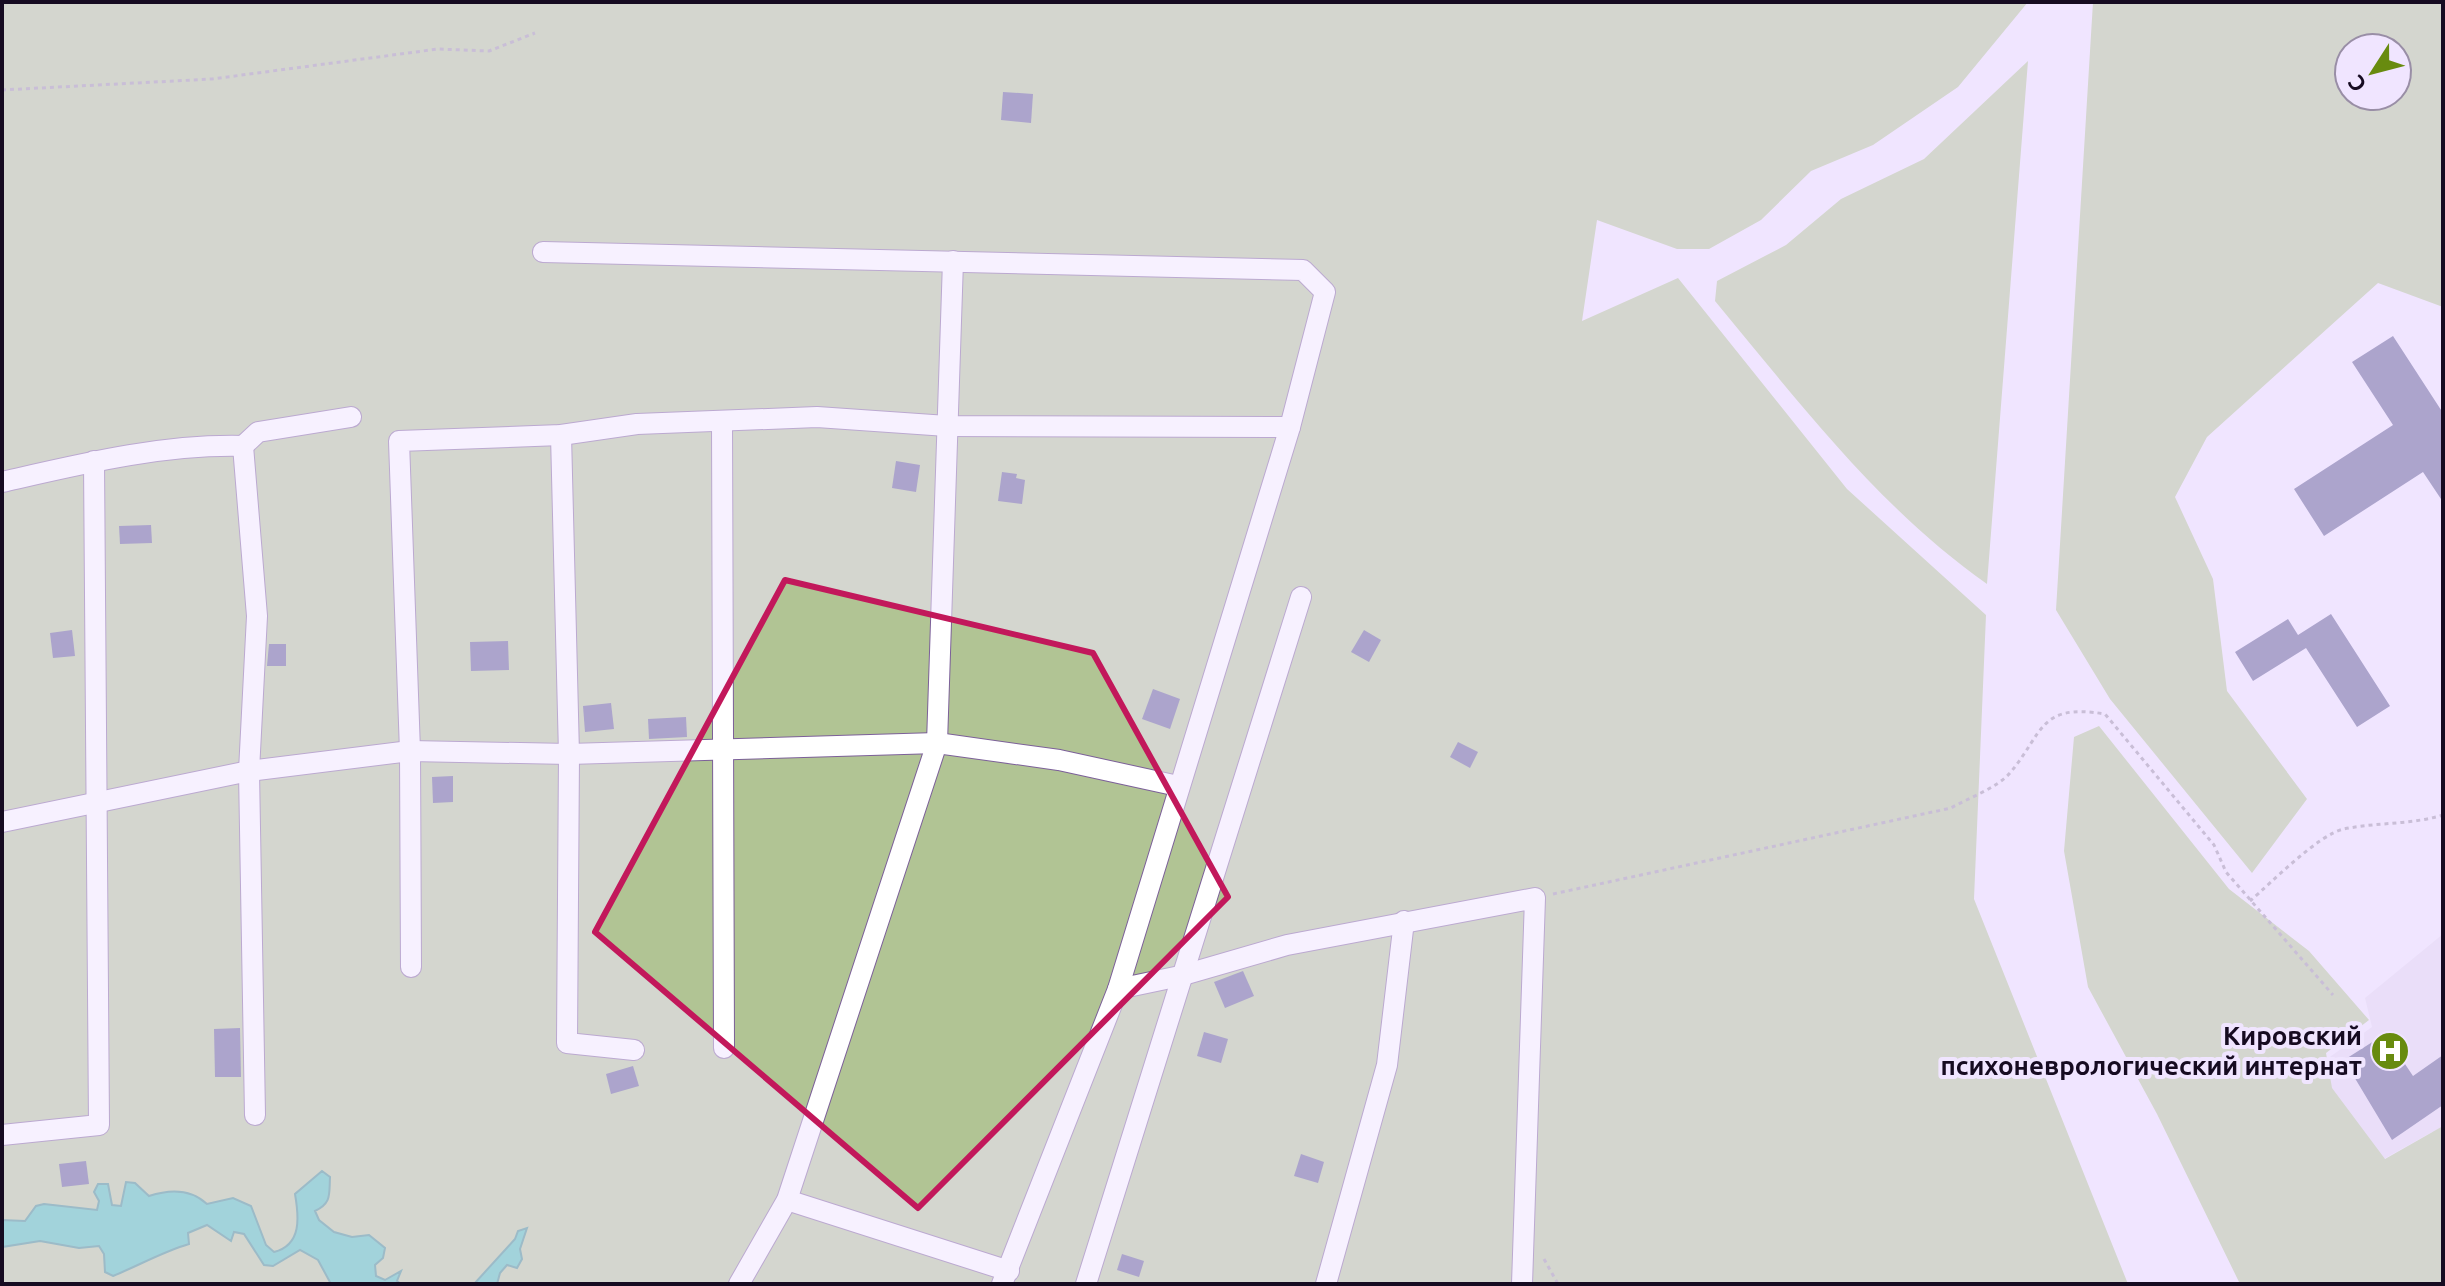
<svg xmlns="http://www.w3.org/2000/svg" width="2445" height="1286" viewBox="0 0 2445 1286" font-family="Ubuntu,sans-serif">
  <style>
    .built { fill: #e2d6f1 }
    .green { fill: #b1c494; fill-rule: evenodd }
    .water { fill: #44bcb0; stroke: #368785; stroke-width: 2 }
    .building { fill: #59558f }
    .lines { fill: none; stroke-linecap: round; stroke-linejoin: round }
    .minor-casing { stroke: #7c6099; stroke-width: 22 }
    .path { stroke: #9a8fa7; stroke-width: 3; stroke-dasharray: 4 4; stroke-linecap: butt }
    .minor { stroke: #fff; stroke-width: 20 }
    .marked { fill: none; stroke: #c2185b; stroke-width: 6; stroke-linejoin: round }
    .labels { text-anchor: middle; stroke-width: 8; stroke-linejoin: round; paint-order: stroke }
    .poi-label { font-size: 26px; font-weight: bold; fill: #160b21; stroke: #f0e5ff; text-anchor: end }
  </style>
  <rect width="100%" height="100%" fill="#f0e5ff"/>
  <polygon class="built" points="2443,934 2443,1146 2432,1132 2366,1169 2303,1076 2372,1027 2365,998"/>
  <g class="green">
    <polygon points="2,2 2028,2 1958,87 1873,145 1811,171 1761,220 1709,249 1677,249 1597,220 1582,321 1678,278 1847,489 1986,615 1974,899 2128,1284 2,1284"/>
    <path d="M 2093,2 L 2443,2 L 2443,307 L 2378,283 L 2207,437 L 2175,497 L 2213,579 L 2227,691 L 2307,799 L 2252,873 L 2110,699 L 2056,610 ZM 2397,48 L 2397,96 L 2349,96 L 2349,48 Z"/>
    <path d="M 2028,61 L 1987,584 C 1879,508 1799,402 1715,301 L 1717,281 L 1786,245 L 1841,199 L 1924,159 Z"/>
    <polygon points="2099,726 2229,889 2309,951 2369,1020 2326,1053 2332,1088 2385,1159 2443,1126 2443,1284 2240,1284 2157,1114 2088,987 2064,851 2074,737"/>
  </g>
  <g class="water">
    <path d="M 322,1171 L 330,1177 C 329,1194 332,1203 315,1211 L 319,1220 L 334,1232 L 352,1237 L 369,1235 L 385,1248 L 383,1258 L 375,1265 L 376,1276 L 385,1280 L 401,1271 L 397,1281 L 401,1284 L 331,1284 L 318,1260 L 300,1250 L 273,1266 L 264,1265 L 244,1234 L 234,1232 L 231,1241 L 207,1225 L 188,1233 L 189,1244 C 162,1252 140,1265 113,1276 L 105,1272 L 104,1254 L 99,1246 L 79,1248 L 40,1241 L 2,1247 L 2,1220 L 25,1221 L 36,1206 L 44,1204 L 97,1210 L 99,1201 L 94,1192 L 98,1184 L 108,1184 L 112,1205 L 121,1206 L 126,1182 L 135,1183 L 149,1196 C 167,1190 190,1188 207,1204 L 233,1198 L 251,1206 L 266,1245 L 274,1252 C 302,1245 299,1217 295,1194 Z"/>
    <polygon points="527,1228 520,1249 522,1259 517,1268 507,1265 500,1273 497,1284 474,1284 515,1239 518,1231"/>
  </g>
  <g class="building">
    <polygon points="1003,92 1033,94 1031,123 1001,120"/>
    <polygon points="2393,336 2443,413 2443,502 2423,472 2324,536 2294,489 2393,425 2352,362"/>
    <polygon points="896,461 920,465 916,492 892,488"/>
    <polygon points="1002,472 1017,474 1016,478 1025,480 1022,504 998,501"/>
    <polygon points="151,525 152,543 120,544 119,526"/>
    <polygon points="2331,614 2390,706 2357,727 2306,648 2253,681 2235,652 2288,619 2298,635"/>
    <polygon points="72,630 75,656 53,658 50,633"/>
    <polygon points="1364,630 1381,640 1369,662 1351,652"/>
    <polygon points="508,641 509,670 471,671 470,642"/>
    <polygon points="269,644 286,644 286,666 267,666"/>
    <polygon points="1153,689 1180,699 1170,729 1142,719"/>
    <polygon points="611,703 614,729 585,732 583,706"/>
    <polygon points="686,717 687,737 649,739 648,719"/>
    <polygon points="1458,742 1478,752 1470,768 1450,757"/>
    <polygon points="453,776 453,802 433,803 432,777"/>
    <polygon points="1243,971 1254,996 1225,1008 1214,982"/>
    <polygon points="240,1028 241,1077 215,1077 214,1029"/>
    <polygon points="1204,1032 1228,1039 1221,1063 1197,1056"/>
    <polygon points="2385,1034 2413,1076 2443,1055 2443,1105 2392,1140 2344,1060"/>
    <polygon points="633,1066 639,1086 611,1094 606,1074"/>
    <polygon points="1301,1154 1324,1162 1318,1183 1294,1176"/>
    <polygon points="86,1161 89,1184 62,1187 59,1164"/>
    <polygon points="1122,1254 1144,1261 1139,1277 1117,1270"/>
  </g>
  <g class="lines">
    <defs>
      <g id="minor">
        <polyline points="543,252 1303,270 1325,292 1290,427 1118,989 1002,1284"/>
        <polyline points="722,421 724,1048"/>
        <polyline points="561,435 569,754 567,1043 634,1050"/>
        <polyline points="243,446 257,616 249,771 255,1115"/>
        <path d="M 2,482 C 81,464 162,444 243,446 L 258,432 L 351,417"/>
        <polyline points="2,822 249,771 410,751 569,754 937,743 1059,760 1178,786"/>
        <polyline points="411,967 410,751 399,441 561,435 637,424 817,417 947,426 1290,427"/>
        <polyline points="1118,989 1180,976 1287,945 1535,898 1522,1284"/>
        <polyline points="2,1135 99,1125 94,461"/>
        <polyline points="787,1200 1009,1271"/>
        <polyline points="739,1284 787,1200 937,743 953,261"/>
        <polyline points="1086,1284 1301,597"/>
        <polyline points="1326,1284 1387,1065 1404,921"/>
      </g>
    </defs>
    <use href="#minor" class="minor-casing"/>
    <g class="path">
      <polyline points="2,90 212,79 438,49 489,51 535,33"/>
      <path d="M 1553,894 L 1951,808 C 1968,798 1997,788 2010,773 C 2044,732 2039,703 2105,714 L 2214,845 L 2226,872 L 2333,995"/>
      <path d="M 2250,901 C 2271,883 2319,834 2344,829 C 2378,822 2410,825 2443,815"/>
      <polyline points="1544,1259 1558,1284"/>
    </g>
    <use href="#minor" class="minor"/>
  </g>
  <path d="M0 0H2445V1286H0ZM 785,580 L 1093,653 L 1228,897 L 918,1208 L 595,932 Z" fill="#f0e5ff" fill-opacity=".55" fill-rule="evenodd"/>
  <path class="marked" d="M 785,580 L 1093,653 L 1228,897 L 918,1208 L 595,932 Z"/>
  <defs>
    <symbol id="hospital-disc" viewBox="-11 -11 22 22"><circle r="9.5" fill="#688b0f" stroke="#f0e5ff"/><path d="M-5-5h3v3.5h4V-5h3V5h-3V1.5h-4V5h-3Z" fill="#fff"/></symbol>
  </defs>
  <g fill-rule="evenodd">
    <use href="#hospital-disc" x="2368" y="1029" width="44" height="44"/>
  </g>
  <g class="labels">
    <g class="poi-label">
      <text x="2362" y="1045">Кировский<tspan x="2362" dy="30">психоневрологический интернат</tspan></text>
    </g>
  </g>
  <rect width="2445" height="1286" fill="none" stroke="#160b21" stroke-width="8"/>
  <g transform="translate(2373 72) rotate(234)"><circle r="38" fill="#f0e5ff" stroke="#998ea6" stroke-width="2"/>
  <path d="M0-6L14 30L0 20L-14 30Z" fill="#688b0f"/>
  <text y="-12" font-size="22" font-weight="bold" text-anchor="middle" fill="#160b21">С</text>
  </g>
</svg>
